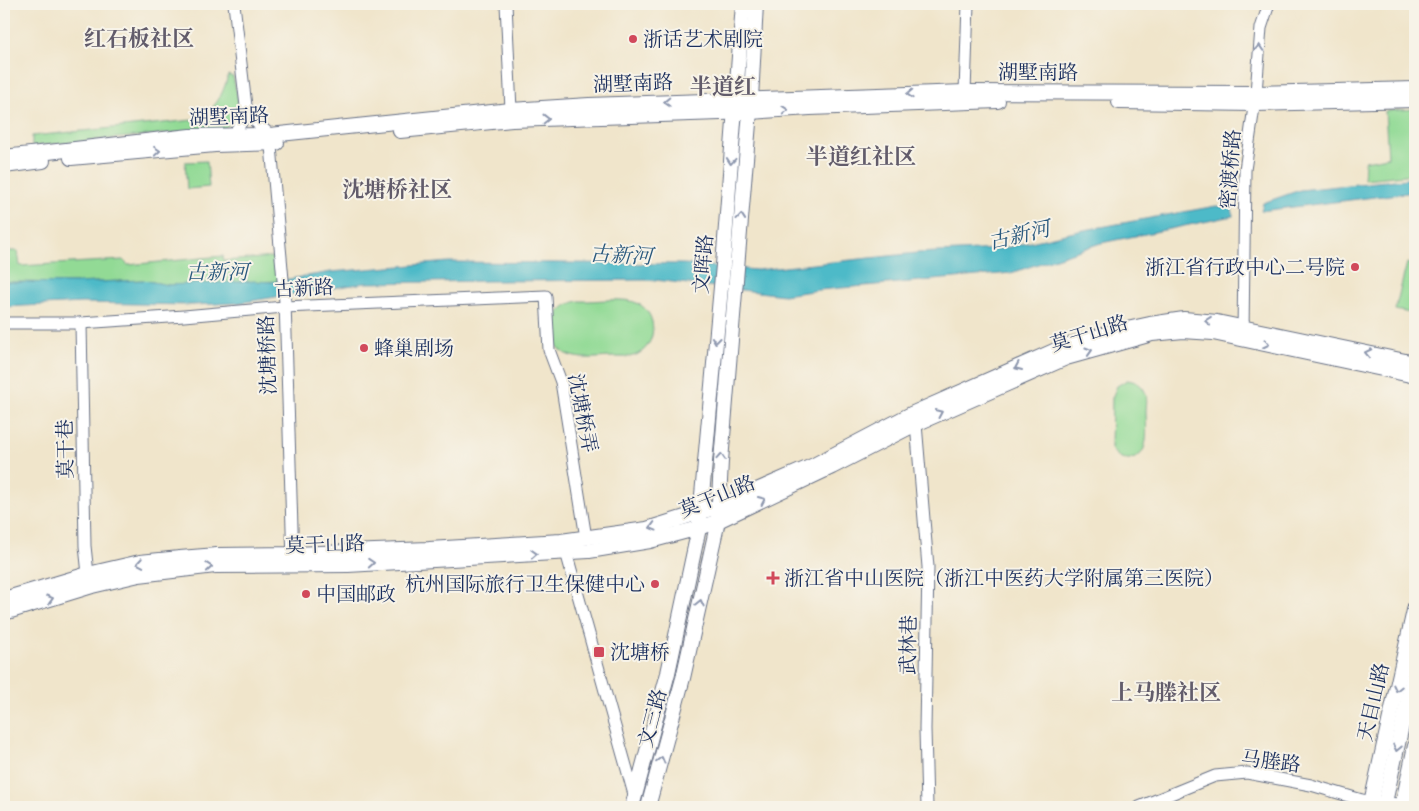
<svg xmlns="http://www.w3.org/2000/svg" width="1419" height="811" viewBox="0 0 1419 811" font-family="'Old Standard TT','Noto Serif SC',serif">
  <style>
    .green { fill: #92da95; stroke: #56847a }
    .water { fill: #4ebac8; stroke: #347493 }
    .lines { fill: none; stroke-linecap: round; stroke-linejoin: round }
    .minor-casing { stroke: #666f84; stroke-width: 13 }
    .major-casing { stroke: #666f84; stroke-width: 16 }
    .minor { stroke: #fff; stroke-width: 11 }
    .major { stroke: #fff; stroke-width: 14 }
    .oneway { stroke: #8d97ae }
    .poi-dot { fill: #d1495b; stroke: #f7f3e8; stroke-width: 2 }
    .labels { text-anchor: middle; stroke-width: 4; stroke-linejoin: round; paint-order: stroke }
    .poi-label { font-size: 20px; fill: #1b2f5e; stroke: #f7f3e8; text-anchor: start }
    .street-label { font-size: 20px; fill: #1b2f5e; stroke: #f7f3e8 }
    .water-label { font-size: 21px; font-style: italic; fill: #2a597e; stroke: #f7f3e8 }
    .quarter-label { font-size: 22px; font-weight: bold; fill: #625c6b; stroke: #f7f3e8 }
  </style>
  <rect width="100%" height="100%" fill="#f7f3e8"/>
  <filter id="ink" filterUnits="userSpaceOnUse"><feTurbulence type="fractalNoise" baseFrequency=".02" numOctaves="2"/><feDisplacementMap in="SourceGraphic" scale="10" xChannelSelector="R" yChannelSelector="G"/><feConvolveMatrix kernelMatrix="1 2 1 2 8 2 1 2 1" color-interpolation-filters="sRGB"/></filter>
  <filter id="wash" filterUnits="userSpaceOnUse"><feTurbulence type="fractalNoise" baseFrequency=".0096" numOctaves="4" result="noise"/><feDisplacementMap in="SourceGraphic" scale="20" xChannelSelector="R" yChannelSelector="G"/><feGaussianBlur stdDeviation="1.12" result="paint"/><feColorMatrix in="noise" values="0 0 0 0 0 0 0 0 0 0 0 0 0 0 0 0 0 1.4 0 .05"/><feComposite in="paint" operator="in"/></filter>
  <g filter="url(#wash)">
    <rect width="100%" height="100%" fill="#f0e5cb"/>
    <g class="green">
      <path d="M 228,75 L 233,77 C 238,100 244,110 225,128 L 32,146 L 32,136 L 193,120 C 214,113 223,95 228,75 Z"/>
      <polygon points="1415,109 1415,174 1364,179 1365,161 1388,157 1385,111"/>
      <polygon points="207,161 209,187 187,189 185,162"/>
      <polygon points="4,251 18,251 20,266 123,260 128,265 223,256 224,261 274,257 279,266 279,281 168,285 143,280 76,283 4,282"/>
      <polygon points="1407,263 1415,265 1415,314 1395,310"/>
      <path d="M 579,301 C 595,302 625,296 639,304 C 658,315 657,344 638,354 C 631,358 623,357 615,357 C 601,357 580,361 566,354 C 541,339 552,305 579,301 Z"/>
      <path d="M 1127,380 C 1135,381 1142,384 1145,392 C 1148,397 1146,406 1146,412 C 1146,427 1151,456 1131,459 C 1121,460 1117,456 1111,449 L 1112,398 L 1117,386 Z"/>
    </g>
    <g class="water">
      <polygon points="1415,178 1415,192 1261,211 1263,203 1300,190"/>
      <polygon points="1216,206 1232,208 1233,216 1101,243 1011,273 819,290 784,295 655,280 490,281 365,283 238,303 192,305 82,303 4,307 4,282 76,283 143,280 168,285 255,281 272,282 331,272 449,262 684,264 757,270 917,253 1000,249 1079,231"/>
    </g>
  </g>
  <g filter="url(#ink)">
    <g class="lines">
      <defs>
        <g id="minor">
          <polyline points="506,4 511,110"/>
          <polyline points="965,92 968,4"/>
          <path d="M 246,106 C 249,119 261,126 270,135 L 285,302 L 293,561"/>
          <polyline points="233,135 241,123 246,106 234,4"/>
          <polyline points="4,323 81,323 184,316 284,307 546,296 549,350 561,382 586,538"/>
          <polyline points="81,323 85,546 88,574"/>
          <polyline points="1243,334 1245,170 1256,93 1261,28 1269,4"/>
          <polyline points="916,424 928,567 925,729 927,807"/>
          <polyline points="566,552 635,798"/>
          <polyline points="1139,807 1215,776 1247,773 1311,785 1362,800 1385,803 1415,805"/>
        </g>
        <g id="major">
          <polyline points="1119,102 1254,104 1415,100"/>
          <polyline points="400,131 512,120 750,112 810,108 998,101"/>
          <polyline points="4,157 190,136 270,135 511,110 589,105 965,92 1256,93 1415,89"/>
          <polyline points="71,158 215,145 277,143"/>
          <polyline points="4,166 43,161"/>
          <polyline points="4,599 88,574 140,562 180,558 217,555 293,554 429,549 561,541 647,529 720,506 812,466 911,414 1065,346 1113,332 1150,324 1184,319 1217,322 1415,363"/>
          <polyline points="4,613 92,586 139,575 215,566 348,565 589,551 650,541 699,528 718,521 832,467 916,424 1066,358 1152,334 1183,331 1213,333 1415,376"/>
          <polyline points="632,807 668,673 699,528 723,265 743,4"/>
          <polyline points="648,807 683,678 718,521 721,461 751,99 756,4"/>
          <polyline points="1370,807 1415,606"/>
          <polyline points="1384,807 1415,667"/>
          <polyline points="1402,807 1415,746"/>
        </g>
      </defs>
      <use href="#minor" class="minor-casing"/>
      <use href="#major" class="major-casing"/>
      <use href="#minor" class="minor"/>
      <use href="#major" class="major"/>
    </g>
    <defs><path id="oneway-chevron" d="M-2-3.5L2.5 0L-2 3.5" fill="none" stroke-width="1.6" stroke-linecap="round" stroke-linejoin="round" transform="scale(1.25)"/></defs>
    <g class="oneway">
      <use href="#oneway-chevron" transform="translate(1259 48) rotate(-86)"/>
      <use href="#oneway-chevron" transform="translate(910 94) rotate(178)"/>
      <use href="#oneway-chevron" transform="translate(667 102) rotate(178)"/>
      <use href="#oneway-chevron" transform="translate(785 110) rotate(-4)"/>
      <use href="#oneway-chevron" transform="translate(546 119) rotate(-1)"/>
      <use href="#oneway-chevron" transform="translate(157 151) rotate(-5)"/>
      <use href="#oneway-chevron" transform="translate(731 161) rotate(95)"/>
      <use href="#oneway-chevron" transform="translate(741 217) rotate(-85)"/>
      <use href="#oneway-chevron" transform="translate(1208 321) rotate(-175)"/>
      <use href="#oneway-chevron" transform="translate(716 340) rotate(96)"/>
      <use href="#oneway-chevron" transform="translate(1266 344) rotate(12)"/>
      <use href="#oneway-chevron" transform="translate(1089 351) rotate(-17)"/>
      <use href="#oneway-chevron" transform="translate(1368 353) rotate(-168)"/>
      <use href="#oneway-chevron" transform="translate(1018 367) rotate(156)"/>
      <use href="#oneway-chevron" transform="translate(939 413) rotate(-24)"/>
      <use href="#oneway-chevron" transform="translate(721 457) rotate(-86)"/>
      <use href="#oneway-chevron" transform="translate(762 500) rotate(-25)"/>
      <use href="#oneway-chevron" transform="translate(653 527) rotate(165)"/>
      <use href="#oneway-chevron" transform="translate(534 554) rotate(-3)"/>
      <use href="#oneway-chevron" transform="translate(140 563) rotate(170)"/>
      <use href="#oneway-chevron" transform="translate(371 563) rotate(-4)"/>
      <use href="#oneway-chevron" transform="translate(209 567) rotate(-5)"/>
      <use href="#oneway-chevron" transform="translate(50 599) rotate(-17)"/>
      <use href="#oneway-chevron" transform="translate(700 603) rotate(-77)"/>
      <use href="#oneway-chevron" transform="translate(1397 688) rotate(103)"/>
      <use href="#oneway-chevron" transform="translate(1397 748) rotate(102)"/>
      <use href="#oneway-chevron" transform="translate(661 760) rotate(-75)"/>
    </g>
  </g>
  <g class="poi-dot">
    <circle cx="633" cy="39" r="5"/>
    <circle cx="1355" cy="267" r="5"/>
    <circle cx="364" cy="348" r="5"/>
    <path d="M770.5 570.5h5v5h5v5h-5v5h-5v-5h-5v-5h5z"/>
    <circle cx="655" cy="584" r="5"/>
    <circle cx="306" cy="594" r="5"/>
    <rect x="593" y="646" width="12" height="12" rx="2.5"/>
  </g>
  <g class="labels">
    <g class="poi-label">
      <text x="643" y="46">浙话艺术剧院</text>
      <text x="1345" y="274" text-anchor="end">浙江省行政中心二号院</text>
      <text x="374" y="355">蜂巢剧场</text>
      <text x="784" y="585">浙江省中山医院（浙江中医药大学附属第三医院）</text>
      <text x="645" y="591" text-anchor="end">杭州国际旅行卫生保健中心</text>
      <text x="316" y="601">中国邮政</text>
      <text x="610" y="659">沈塘桥</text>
    </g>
    <g class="street-label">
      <text x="1038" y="79">湖墅南路</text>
      <text transform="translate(633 83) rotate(-2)" y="7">湖墅南路</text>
      <text transform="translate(229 116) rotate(-2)" y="7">湖墅南路</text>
      <text transform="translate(1230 169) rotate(-86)" y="7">密渡桥路</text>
      <text transform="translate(703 264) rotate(-85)" y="7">文晖路</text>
      <text transform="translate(304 288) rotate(-3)" y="7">古新路</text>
      <text transform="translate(1089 333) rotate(-17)" y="7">莫干山路</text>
      <text transform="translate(267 355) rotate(-92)" y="7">沈塘桥路</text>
      <text transform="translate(583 413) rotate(79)" y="7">沈塘桥弄</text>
      <text transform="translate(65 449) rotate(-91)" y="7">莫干巷</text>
      <text transform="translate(717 496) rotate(-22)" y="7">莫干山路</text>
      <text transform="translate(325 544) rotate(-2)" y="7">莫干山路</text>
      <text transform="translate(908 645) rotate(-89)" y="7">武林巷</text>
      <text transform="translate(1373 702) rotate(-77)" y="7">天目山路</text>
      <text transform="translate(652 718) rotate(-75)" y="7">文三路</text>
      <text transform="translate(1271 761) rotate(7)" y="7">马塍路</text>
    </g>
    <g class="water-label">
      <text transform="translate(1019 235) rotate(-13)" y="7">古新河</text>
      <text transform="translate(621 255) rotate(3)" y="7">古新河</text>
      <text x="217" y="279">古新河</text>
    </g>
    <g class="quarter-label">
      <text x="139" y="46">红石板社区</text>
      <text x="723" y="94">半道红</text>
      <text x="861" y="164">半道红社区</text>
      <text x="397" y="197">沈塘桥社区</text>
      <text x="1166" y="700">上马塍社区</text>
    </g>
  </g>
  <rect width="1419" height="811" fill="none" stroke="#f7f3e8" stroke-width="20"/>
</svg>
